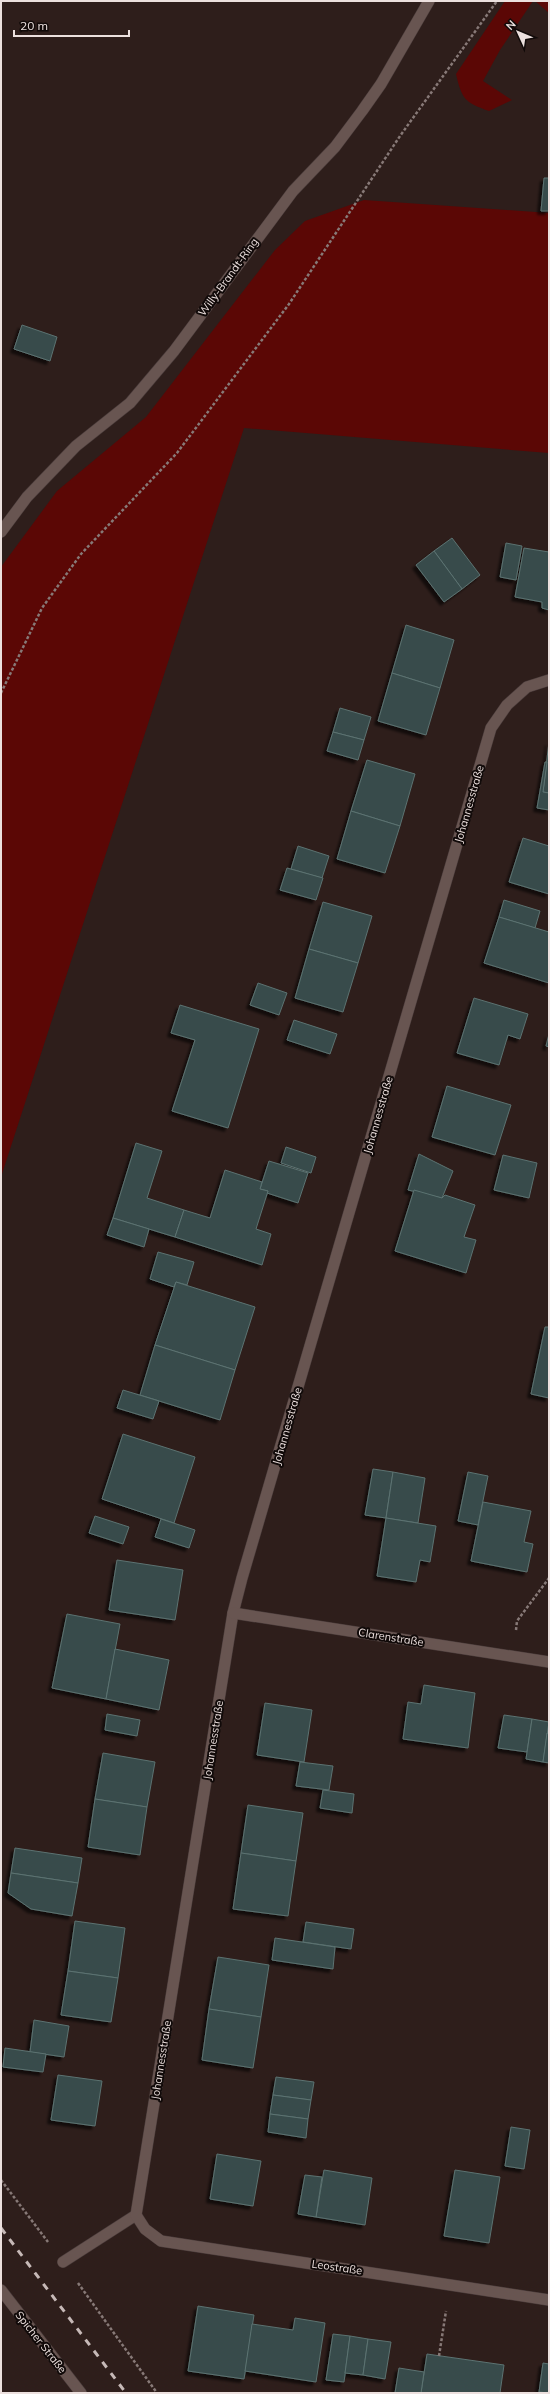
<svg xmlns="http://www.w3.org/2000/svg" width="550" height="2394" viewBox="0 0 550 2394" font-family="Mulish,sans-serif">
  <style>
    .green { fill: #5b0705 }
    .building { fill: #374c4b; stroke: #5c7271; filter: url(#shadow) }
    .lines { fill: none; stroke-linecap: round; stroke-linejoin: round }
    .service-casing { stroke: #493b3a; stroke-width: 12 }
    .minor-casing { stroke: #493b3a; stroke-width: 12 }
    .tertiary-casing { stroke: #493b3a; stroke-width: 12 }
    .path { stroke: #877977; stroke-width: 2.5; stroke-dasharray: 3 2; stroke-linecap: butt }
    .service { stroke: #685551; stroke-width: 11 }
    .minor { stroke: #685551; stroke-width: 11 }
    .tertiary { stroke: #685551; stroke-width: 11 }
    .rail { stroke: #c6b9b7; stroke-width: 3; stroke-dasharray: 7 7; stroke-linecap: butt }
    .labels { text-anchor: middle; stroke-width: 4; stroke-linejoin: round; paint-order: stroke }
    .street-label { font-size: 11px; fill: #ece0de; stroke: #110a09 }
  </style>
  <defs>
    <filter id="shadow"><feDropShadow dx="-3.5" dy="3.5" stdDeviation="1" flood-color="#0009"/></filter>
  </defs>
  <rect width="100%" height="100%" fill="#2e1e1b"/>
  <g class="green">
    <path d="M 505,1 L 533,1 L 500,50 L 483,81 L 512,100 L 489,111 C 464,102 462,99 456,74 Z"/>
    <polygon points="535,1 549,1 549,13"/>
    <polygon points="364,200 549,213 549,453 244,428 1,1177 1,567 57,491 146,417 275,250 305,221"/>
  </g>
  <g class="building">
    <polygon points="544,178 549,178 549,211 541,211"/>
    <polygon points="22,325 57,337 50,361 14,349"/>
    <polygon points="452,538 480,575 462,589 434,551"/>
    <polygon points="506,543 522,546 516,580 500,577"/>
    <polygon points="524,548 549,552 549,610 542,608 542,602 515,597"/>
    <polygon points="434,551 462,589 444,602 416,565"/>
    <polygon points="406,625 454,640 440,688 392,673"/>
    <polygon points="392,673 440,688 426,735 378,721"/>
    <polygon points="340,708 371,717 364,740 333,732"/>
    <polygon points="333,732 364,740 358,760 327,751"/>
    <polygon points="549,742 549,793 543,792"/>
    <polygon points="367,760 415,774 400,826 351,811"/>
    <polygon points="545,762 547,762 543,792 549,793 549,810 537,808"/>
    <polygon points="351,811 400,826 385,873 337,859"/>
    <polygon points="523,838 549,846 549,894 509,882"/>
    <polygon points="298,846 329,856 322,878 291,869"/>
    <polygon points="287,868 323,878 316,900 280,890"/>
    <polygon points="504,900 540,911 535,928 499,917"/>
    <polygon points="323,902 372,916 358,963 309,949"/>
    <polygon points="499,917 549,932 549,983 484,963"/>
    <polygon points="309,949 358,963 343,1012 295,998"/>
    <polygon points="258,983 287,993 279,1015 250,1005"/>
    <polygon points="474,998 528,1014 520,1039 508,1035 499,1065 457,1053"/>
    <polygon points="180,1005 259,1029 228,1128 172,1111 195,1040 171,1033"/>
    <polygon points="294,1020 337,1034 330,1054 287,1040"/>
    <polygon points="549,1034 549,1047 546,1046"/>
    <polygon points="447,1086 511,1105 495,1155 432,1137"/>
    <polygon points="136,1143 162,1151 147,1198 184,1210 175,1237 113,1218"/>
    <polygon points="286,1147 316,1157 311,1173 281,1163"/>
    <polygon points="419,1154 453,1171 442,1198 408,1190"/>
    <polygon points="503,1155 537,1163 529,1198 494,1190"/>
    <polygon points="269,1161 308,1173 298,1203 267,1193 268,1191 260,1189"/>
    <polygon points="225,1170 262,1182 260,1189 268,1191 256,1229 271,1234 262,1265 175,1237 184,1210 210,1218"/>
    <polygon points="414,1190 442,1198 445,1195 475,1205 464,1237 476,1240 466,1273 395,1251"/>
    <polygon points="113,1218 149,1229 144,1247 107,1235"/>
    <polygon points="158,1252 194,1262 187,1285 176,1282 174,1287 150,1279"/>
    <polygon points="176,1282 255,1307 235,1370 155,1345"/>
    <polygon points="545,1327 549,1327 549,1398 531,1394"/>
    <polygon points="155,1345 235,1370 220,1420 140,1395"/>
    <polygon points="123,1390 159,1401 153,1419 117,1408"/>
    <polygon points="123,1434 195,1457 174,1523 102,1499"/>
    <polygon points="373,1469 393,1472 386,1518 365,1515"/>
    <polygon points="393,1472 425,1478 418,1523 386,1518"/>
    <polygon points="468,1472 488,1476 478,1525 458,1521"/>
    <polygon points="483,1502 531,1511 524,1542 533,1544 527,1572 471,1561"/>
    <polygon points="95,1516 129,1527 123,1544 89,1533"/>
    <polygon points="386,1518 436,1526 430,1562 420,1560 416,1582 377,1576"/>
    <polygon points="161,1519 195,1530 189,1548 155,1537"/>
    <polygon points="117,1560 183,1570 175,1620 109,1610"/>
    <polygon points="67,1614 120,1624 106,1699 52,1688"/>
    <polygon points="115,1649 169,1660 159,1710 106,1699"/>
    <polygon points="424,1685 475,1693 468,1748 403,1739 408,1702 421,1704"/>
    <polygon points="265,1703 312,1710 304,1762 257,1755"/>
    <polygon points="107,1714 140,1720 137,1736 105,1730"/>
    <polygon points="504,1715 532,1719 527,1752 498,1748"/>
    <polygon points="532,1719 549,1722 543,1762 526,1759"/>
    <polygon points="547,1733 549,1734 549,1763 543,1762"/>
    <polygon points="103,1753 155,1762 147,1807 95,1799"/>
    <polygon points="300,1762 333,1766 329,1790 296,1786"/>
    <polygon points="323,1790 354,1794 352,1813 320,1808"/>
    <polygon points="95,1799 147,1807 140,1855 88,1847"/>
    <polygon points="248,1805 303,1813 296,1861 241,1853"/>
    <polygon points="15,1848 82,1858 78,1883 11,1873"/>
    <polygon points="241,1853 296,1861 288,1916 233,1909"/>
    <polygon points="11,1873 78,1883 72,1916 31,1909 8,1893"/>
    <polygon points="75,1921 125,1928 118,1978 68,1971"/>
    <polygon points="306,1922 354,1929 351,1949 303,1942"/>
    <polygon points="275,1938 335,1947 333,1969 272,1960"/>
    <polygon points="218,1957 269,1965 261,2017 209,2009"/>
    <polygon points="68,1971 118,1978 111,2022 61,2015"/>
    <polygon points="209,2009 261,2017 253,2068 202,2060"/>
    <polygon points="34,2020 69,2026 64,2057 30,2052"/>
    <polygon points="5,2048 46,2054 43,2072 3,2067"/>
    <polygon points="58,2075 102,2081 95,2126 51,2120"/>
    <polygon points="276,2077 314,2082 311,2100 273,2095"/>
    <polygon points="273,2095 311,2100 308,2119 270,2114"/>
    <polygon points="270,2114 308,2119 306,2138 268,2132"/>
    <polygon points="511,2127 530,2130 524,2169 505,2166"/>
    <polygon points="217,2154 261,2161 253,2206 210,2199"/>
    <polygon points="324,2170 372,2178 365,2225 316,2217"/>
    <polygon points="455,2170 500,2177 489,2243 444,2236"/>
    <polygon points="305,2175 322,2177 316,2217 298,2214"/>
    <polygon points="198,2306 254,2315 244,2379 188,2371"/>
    <polygon points="295,2318 325,2323 316,2382 245,2371 252,2324 293,2330"/>
    <polygon points="333,2334 350,2336 344,2382 326,2380"/>
    <polygon points="350,2336 368,2339 363,2375 345,2373"/>
    <polygon points="368,2339 391,2342 385,2379 363,2375"/>
    <polygon points="427,2354 504,2365 500,2393 421,2393"/>
    <polygon points="543,2363 549,2364 549,2393 539,2392"/>
    <polygon points="399,2368 424,2372 421,2393 395,2393"/>
  </g>
  <g class="lines">
    <defs>
      <polyline id="service" points="63,2262 136,2215"/>
      <g id="minor">
        <polyline points="549,680 527,687 507,705 491,728 242,1578 233,1613 136,2215 145,2229 161,2241 549,2300"/>
        <polyline points="233,1613 549,1662"/>
      </g>
      <g id="tertiary">
        <polyline points="1,532 27,497 76,446 130,403 174,351 293,191 335,147 362,111 381,84 429,1"/>
        <polyline points="1,2290 81,2393"/>
      </g>
    </defs>
    <use href="#service" class="service-casing"/>
    <use href="#minor" class="minor-casing"/>
    <use href="#tertiary" class="tertiary-casing"/>
    <g class="path">
      <polyline points="1,693 42,608 81,554 177,453 289,304 400,136 497,1"/>
      <polyline points="516,1630 517,1621 549,1578"/>
      <polyline points="1,2180 48,2242"/>
      <polyline points="78,2283 157,2393"/>
      <polyline points="439,2356 446,2311"/>
    </g>
    <use href="#service" class="service"/>
    <use href="#minor" class="minor"/>
    <use href="#tertiary" class="tertiary"/>
    <polyline class="rail" points="1,2228 126,2393"/>
  </g>
  <g class="labels">
    <g class="street-label">
      <text transform="translate(228 277) rotate(-54)" y="4">Willy-Brandt-Ring</text>
      <text transform="translate(469 804) rotate(-74)" y="4">Johannesstraße</text>
      <text transform="translate(378 1115) rotate(-74)" y="4">Johannesstraße</text>
      <text transform="translate(287 1426) rotate(-74)" y="4">Johannesstraße</text>
      <text transform="translate(391 1637) rotate(9)" y="4">Clarenstraße</text>
      <text transform="translate(213 1740) rotate(-81)" y="4">Johannesstraße</text>
      <text transform="translate(161 2060) rotate(-81)" y="4">Johannesstraße</text>
      <text transform="translate(337 2267) rotate(8)" y="4">Leostraße</text>
      <text transform="translate(41 2342) rotate(52)" y="4">Spicher Straße</text>
    </g>
  </g>
  <rect width="550" height="2394" fill="none" stroke="#ece0de" stroke-width="4"/>
  <g transform="translate(518 32) rotate(314)" stroke="#110a09" stroke-width="3" paint-order="stroke">
  <path d="M0-3L7 15L0 10L-7 15Z" fill="#ece0de"/>
  <text y="-6" font-size="11" font-weight="bold" text-anchor="middle" fill="#ece0de">N</text>
  </g>
  <path d="M14 30v6h115v-6" fill="none" stroke="#ece0de" stroke-width="2"/>
  <text x="20" y="30" font-size="12" fill="#ece0de" stroke="#110a09" stroke-width="3" paint-order="stroke">20 m</text>
</svg>
